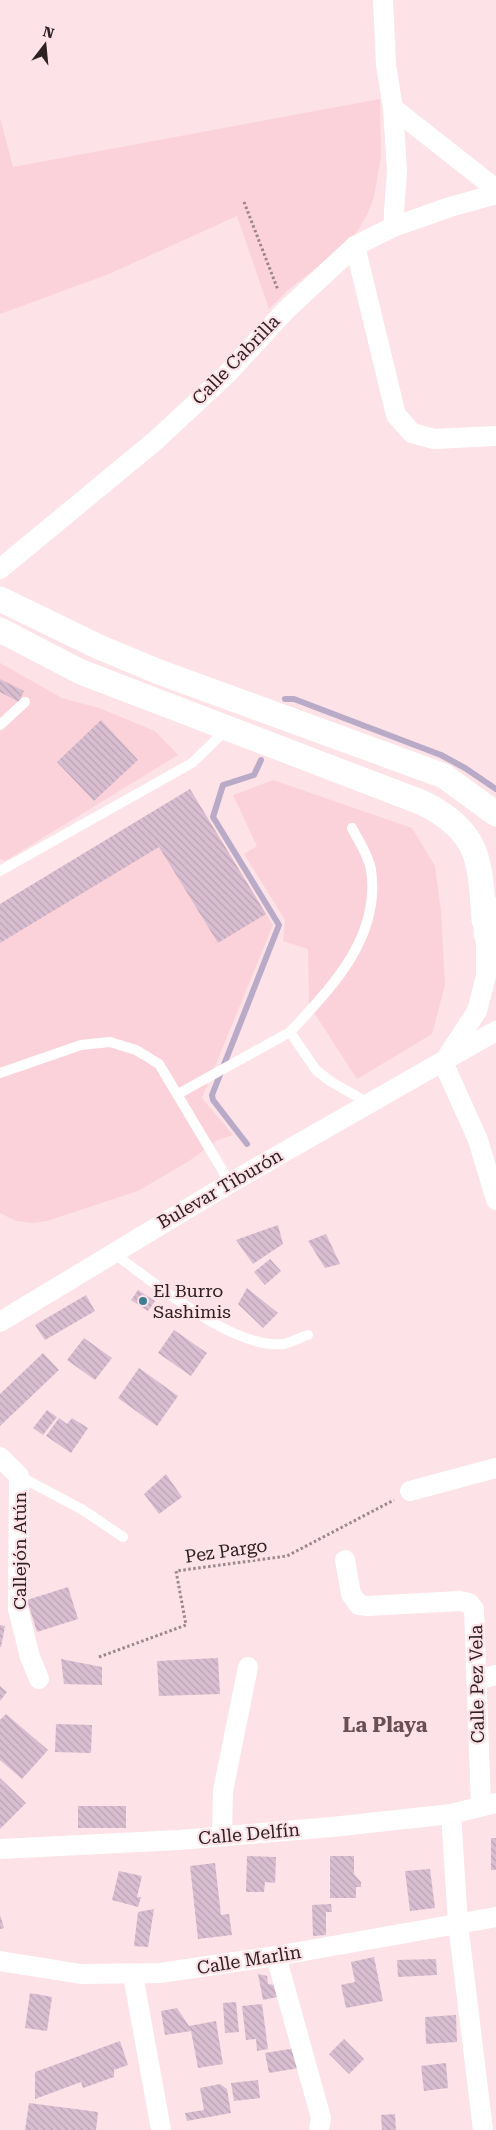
<svg xmlns="http://www.w3.org/2000/svg" width="496" height="2130" viewBox="0 0 496 2130" font-family="'Roboto Serif',serif">
  <style>
    .built { fill: #fcd2da }
    .lines { fill: none; stroke-linecap: round; stroke-linejoin: round }
    .stream { stroke: #b9aac7; stroke-width: 6 }
    .building { fill: url(#building-back-hatch) }
    .path { stroke: #9b878b; stroke-width: 3; stroke-dasharray: 2.5 2.5; stroke-linecap: butt }
    .service { stroke: #fff; stroke-width: 10 }
    .minor { stroke: #fff; stroke-width: 20 }
    .tertiary { stroke: #fff; stroke-width: 25 }
    .poi-dot { fill: #3f7d92; stroke: #fde2e7; stroke-width: 2 }
    .labels { text-anchor: middle; stroke-width: 4.5; stroke-linejoin: round; paint-order: stroke }
    .street-label { font-size: 18px; fill: #2d2123; stroke: #fde2e7 }
    .poi-label { font-size: 18px; fill: #2d2123; stroke: #fde2e7; text-anchor: start }
    .quarter-label { font-size: 20px; font-weight: bold; fill: #6b4f54; stroke: #fde2e7 }
  </style>
  <defs>
    <pattern id="building-back-hatch" width="6" height="6" patternUnits="userSpaceOnUse" patternTransform="scale(1.25)"><rect width="6" height="6" fill="#d9bed1"/><path d="M-1 5l2 2M0 0l6 6M5-1l2 2" fill="none" stroke="#bba3b3"/></pattern>
  </defs>
  <rect width="100%" height="100%" fill="#fde2e7"/>
  <g class="built">
    <polygon points="380,99 381,156 374,197 367,215 357,232 345,245 287,291 269,309 237,216 109,274 0,314 0,118 13,167"/>
    <polygon points="0,663 62,698 99,708 155,731 178,755 5,861 0,859"/>
    <polygon points="273,780 412,828 435,866 441,911 445,985 432,1034 357,1079 309,1005 308,949 283,941 285,920 244,854 257,846 233,795"/>
    <polygon points="190,789 273,925 202,1098 233,1135 218,1140 189,1161 138,1191 47,1221 33,1223 16,1221 0,1213 0,904"/>
  </g>
  <g class="lines">
    <g class="stream">
      <polyline points="285,699 294,699 441,755 465,768 496,789"/>
      <polyline points="247,1144 213,1100 212,1095 279,925 213,817 223,785 254,775 261,760"/>
    </g>
  </g>
  <g class="building">
    <polygon points="0,679 24,691 19,702 0,692"/>
    <polygon points="101,720 138,760 94,801 57,762"/>
    <polygon points="190,789 266,914 218,943 159,847 0,943 0,904"/>
    <polygon points="278,1225 283,1244 253,1264 236,1240"/>
    <polygon points="326,1234 340,1264 325,1268 308,1241"/>
    <polygon points="270,1259 281,1271 265,1285 254,1272"/>
    <polygon points="247,1288 278,1313 263,1328 238,1304"/>
    <polygon points="138,1290 155,1301 148,1311 131,1300"/>
    <polygon points="86,1295 95,1311 45,1340 35,1325"/>
    <polygon points="174,1330 207,1353 191,1376 158,1353"/>
    <polygon points="84,1338 112,1358 95,1380 67,1360"/>
    <polygon points="43,1353 59,1370 0,1426 0,1394"/>
    <polygon points="139,1368 178,1396 157,1426 118,1398"/>
    <polygon points="47,1410 57,1417 43,1435 33,1428"/>
    <polygon points="59,1418 67,1424 72,1418 88,1428 71,1453 46,1436"/>
    <polygon points="166,1474 182,1497 159,1514 144,1494"/>
    <polygon points="68,1587 78,1619 37,1632 27,1600"/>
    <polygon points="0,1625 5,1626 1,1647 0,1647"/>
    <polygon points="218,1658 220,1694 159,1696 157,1661"/>
    <polygon points="61,1659 102,1667 102,1685 64,1684"/>
    <polygon points="0,1686 7,1692 0,1701"/>
    <polygon points="6,1714 48,1750 22,1779 0,1760 0,1720"/>
    <polygon points="56,1724 92,1725 91,1753 55,1752"/>
    <polygon points="0,1778 26,1803 0,1829"/>
    <rect x="78" y="1806" width="48" height="22"/>
    <rect x="491" y="1838" width="5" height="32"/>
    <polygon points="247,1856 276,1857 275,1883 265,1882 264,1892 246,1892"/>
    <polygon points="330,1856 354,1856 354,1874 361,1882 361,1887 356,1887 356,1898 330,1898"/>
    <polygon points="215,1863 221,1915 229,1914 232,1935 198,1939 190,1866"/>
    <polygon points="430,1869 435,1908 410,1911 405,1871"/>
    <polygon points="119,1871 142,1876 137,1897 141,1897 138,1907 112,1900"/>
    <polygon points="331,1904 332,1912 326,1912 326,1935 313,1936 312,1905"/>
    <polygon points="154,1909 148,1947 134,1946 138,1912"/>
    <polygon points="0,1915 4,1928 0,1929"/>
    <polygon points="374,1957 383,2001 346,2008 341,1985 355,1982 351,1962"/>
    <polygon points="436,1959 437,1975 398,1977 397,1960"/>
    <polygon points="258,1974 267,1976 268,1984 275,1985 277,1997 263,2000"/>
    <polygon points="30,1993 52,1997 47,2031 25,2028"/>
    <polygon points="236,2002 239,2032 225,2033 223,2003"/>
    <polygon points="262,2004 268,2049 257,2051 256,2039 246,2040 242,2006"/>
    <polygon points="177,2008 189,2026 216,2021 223,2064 198,2068 191,2031 165,2035 161,2011"/>
    <polygon points="456,2015 457,2042 426,2044 425,2017"/>
    <polygon points="344,2039 364,2059 349,2074 329,2054"/>
    <polygon points="120,2041 128,2065 114,2070 114,2077 83,2088 81,2082 35,2099 35,2072"/>
    <polygon points="296,2048 299,2068 269,2073 265,2053"/>
    <polygon points="446,2063 448,2088 424,2091 421,2066"/>
    <polygon points="258,2080 260,2098 234,2101 231,2083"/>
    <polygon points="220,2084 227,2089 231,2113 187,2121 185,2113 204,2110 200,2088"/>
    <polygon points="29,2103 98,2112 96,2130 25,2130"/>
    <polygon points="395,2114 396,2130 382,2130 381,2115"/>
  </g>
  <g class="lines">
    <g class="path">
      <polyline points="244,202 278,290"/>
      <polyline points="99,1657 186,1625 176,1571 287,1556 394,1500"/>
    </g>
    <g class="service">
      <polyline points="0,725 25,702"/>
      <polyline points="0,871 192,763 227,729"/>
      <path d="M 290,1032 C 332,987 381,937 371,870 C 369,856 358,840 352,828"/>
      <polyline points="0,1073 81,1045 110,1042 136,1050 159,1064 230,1183"/>
      <polyline points="178,1094 290,1032 316,1070 330,1081 368,1103"/>
      <path d="M 113,1253 C 153,1281 233,1350 283,1344 C 291,1343 300,1337 308,1335"/>
      <polyline points="19,1476 83,1510 123,1537"/>
    </g>
    <g class="minor">
      <polyline points="383,0 386,65 393,108 496,189"/>
      <polyline points="393,227 397,170 393,108"/>
      <polyline points="355,246 396,415 412,433 434,439 496,436"/>
      <polyline points="0,569 155,441 227,374 286,310 355,246 393,227 450,207 496,194"/>
      <polyline points="449,1054 477,1011 486,976 486,938"/>
      <polyline points="443,1062 478,1140 496,1200"/>
      <polyline points="0,1322 230,1183 496,1031"/>
      <polyline points="0,1457 19,1476 18,1609 30,1657 39,1679"/>
      <polyline points="410,1491 496,1468"/>
      <polyline points="345,1560 351,1594 359,1605 368,1606 460,1601 469,1603 474,1609 481,1806"/>
      <polyline points="476,1680 496,1675"/>
      <polyline points="451,1814 458,1924 483,2130"/>
      <polyline points="222,1836 223,1791 248,1667"/>
      <polyline points="0,1849 179,1840 332,1827 451,1814 496,1803"/>
      <polyline points="276,1956 321,2118 319,2130"/>
      <polyline points="0,1961 81,1974 160,1973 276,1956 496,1917"/>
      <polyline points="133,1975 161,2130"/>
    </g>
    <g class="tertiary">
      <polyline points="0,599 99,647 159,672 444,776 496,814"/>
      <path d="M 0,630 L 81,672 L 423,803 C 481,832 480,862 484,920"/>
      <polyline points="486,905 486,934 496,955"/>
    </g>
  </g>
  <circle class="poi-dot" cx="143" cy="1301" r="5"/>
  <g class="labels">
    <g class="street-label">
      <text transform="translate(236 360) rotate(-46)" y="6">Calle Cabrilla</text>
      <text transform="translate(220 1189) rotate(-30)" y="6">Bulevar Tiburón</text>
      <text transform="translate(20 1551) rotate(-90)" y="6">Callejón Atún</text>
      <text transform="translate(226 1551) rotate(-8)" y="6">Pez Pargo</text>
      <text transform="translate(477 1684) rotate(-91)" y="6">Calle Pez Vela</text>
      <text transform="translate(249 1834) rotate(-5)" y="6">Calle Delfín</text>
      <text transform="translate(249 1960) rotate(-9)" y="6">Calle Marlin</text>
    </g>
    <g class="poi-label">
      <text x="153" y="1297">El Burro<tspan x="153" dy="21">Sashimis</tspan></text>
    </g>
    <g class="quarter-label">
      <text x="385" y="1732">La Playa</text>
    </g>
  </g>
  <g transform="translate(45 45) rotate(16)" stroke="#fde2e7" stroke-width="4" paint-order="stroke">
  <path d="M0-4L9 19L0 12L-9 19Z" fill="#2d2123"/>
  <text y="-8" font-size="14" font-weight="bold" text-anchor="middle" fill="#2d2123">N</text>
  </g>
</svg>
